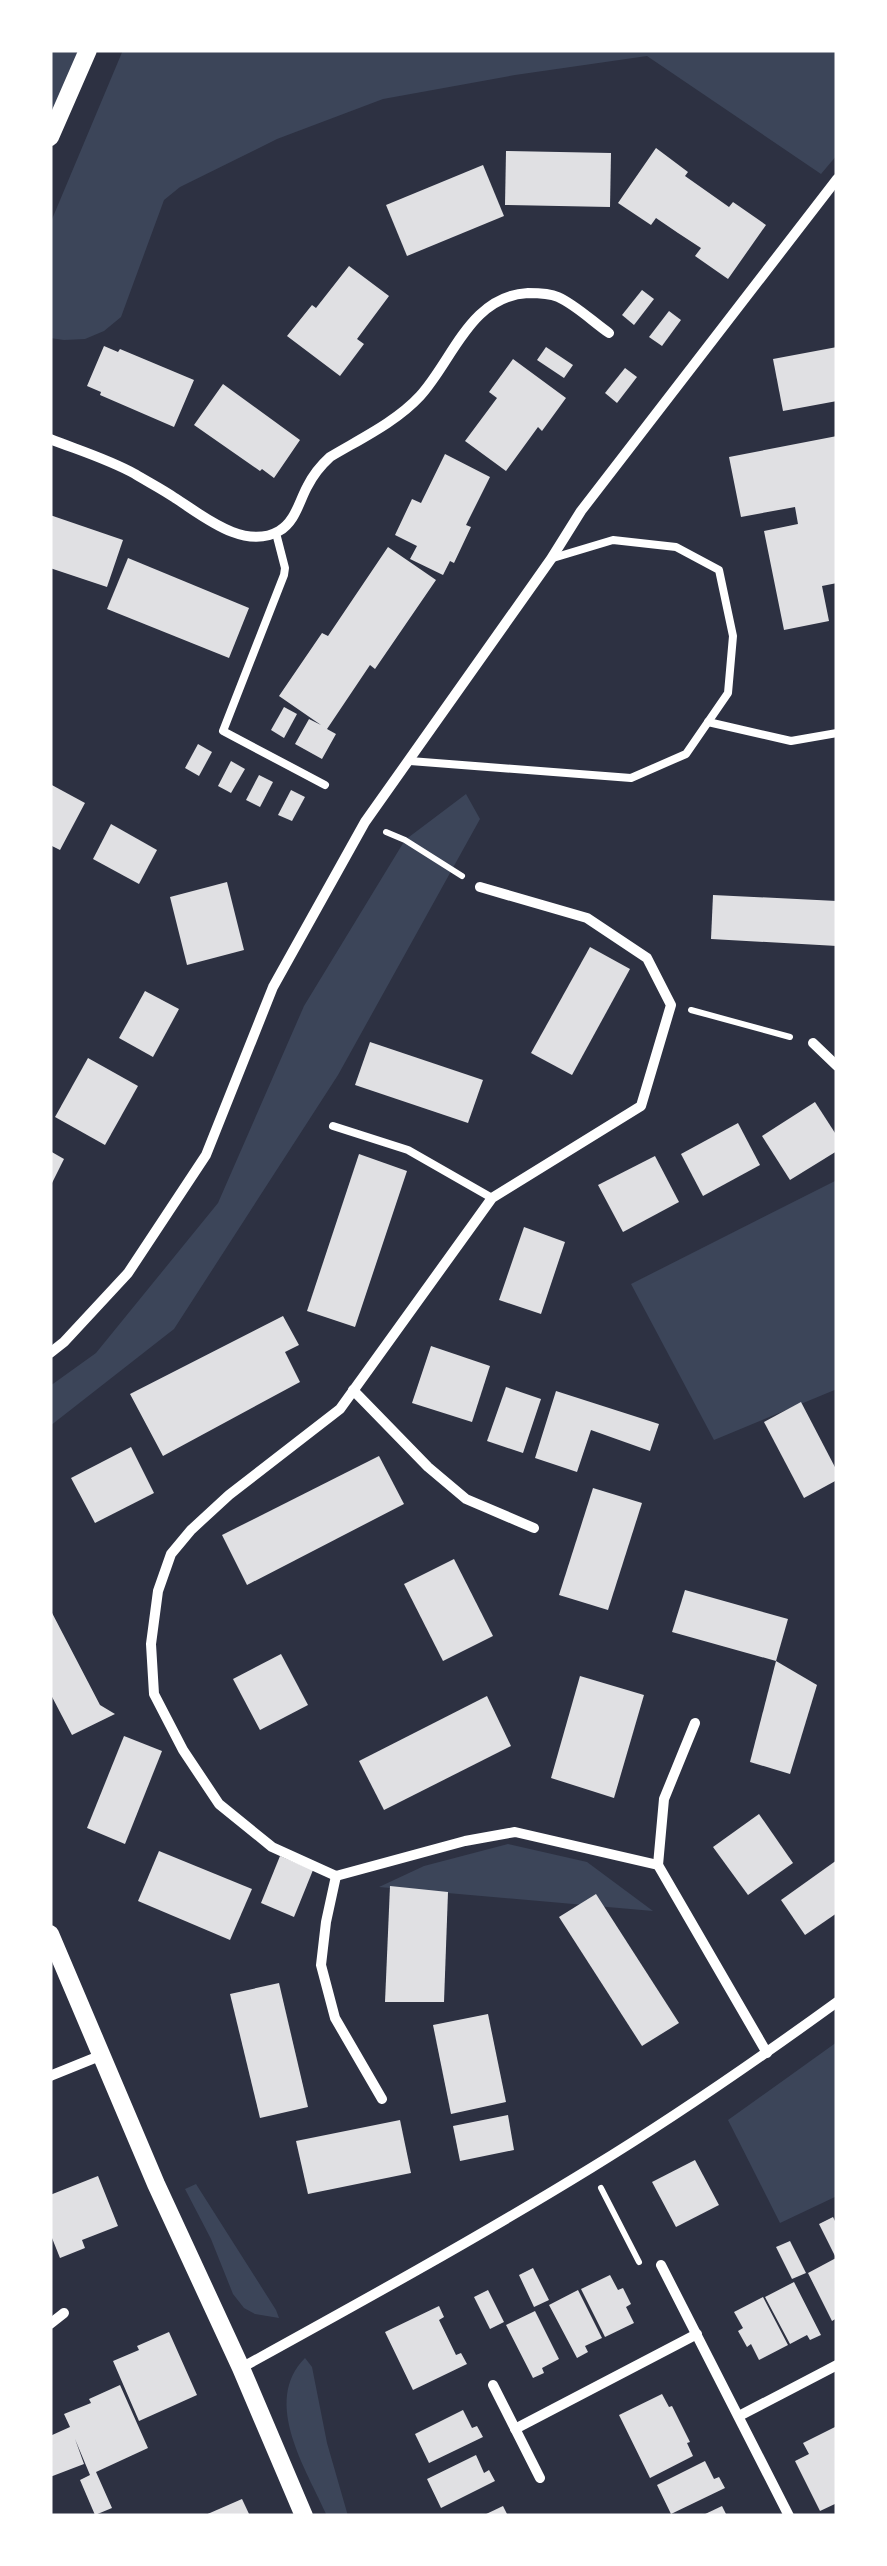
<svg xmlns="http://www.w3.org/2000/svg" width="887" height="2566" viewBox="0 0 887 2566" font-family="Poppins,sans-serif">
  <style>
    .green { fill: #3c4559 }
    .building { fill: #e0e0e3 }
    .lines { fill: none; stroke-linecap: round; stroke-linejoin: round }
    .path { stroke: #fff; stroke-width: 6 }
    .service { stroke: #fff; stroke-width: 8 }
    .minor { stroke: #fff; stroke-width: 10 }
    .tertiary { stroke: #fff; stroke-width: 18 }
  </style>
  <rect width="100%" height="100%" fill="#2d3142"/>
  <g class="green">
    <polygon points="50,50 88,50 50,137"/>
    <polygon points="123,50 837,50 837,155 821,174 647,56 515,75 383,99 277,139 180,187 164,200 121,317 104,331 85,339 64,340 50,338 50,224"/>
    <polygon points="466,794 480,819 338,1075 174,1329 50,1426 50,1386 96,1353 218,1203 304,1006 405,840"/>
    <polygon points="837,1180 837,1389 714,1440 631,1284"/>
    <polygon points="508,1844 587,1862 653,1911 379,1887 424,1866"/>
    <polygon points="837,2042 837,2196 780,2223 728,2120"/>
    <polygon points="196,2184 276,2310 279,2318 255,2314 244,2308 233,2294 211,2239 185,2189"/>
    <path d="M 305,2358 L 312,2367 L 327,2443 L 348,2516 L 327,2516 C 307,2470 261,2402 305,2358 Z"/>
  </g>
  <g class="building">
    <polygon points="656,148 688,172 685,176 729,207 733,202 766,225 728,279 695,256 701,248 678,233 656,218 651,225 618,203"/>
    <polygon points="506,151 611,153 610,207 505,205"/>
    <polygon points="483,165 504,216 407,256 386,205"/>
    <polygon points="349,266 389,296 357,339 364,344 340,376 287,336 312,305 316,308"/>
    <polygon points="642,290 654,299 634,325 622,315"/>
    <polygon points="669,311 681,320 662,346 649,337"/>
    <polygon points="104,346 118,352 120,349 194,380 174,427 100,395 101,392 87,386"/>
    <polygon points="546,347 573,365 564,378 537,360"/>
    <polygon points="837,347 837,401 783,411 773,359"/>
    <polygon points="513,359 566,398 542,431 538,427 506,471 465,441 497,398 489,392"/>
    <polygon points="625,368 637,377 617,403 605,393"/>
    <polygon points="223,384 300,440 274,478 262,469 260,471 194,425"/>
    <polygon points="837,436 837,583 822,586 829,621 784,630 764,531 798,524 795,507 741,517 729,457"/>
    <polygon points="445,454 490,477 466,525 471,527 454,563 450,561 443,575 410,559 417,546 395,535 412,499 421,503"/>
    <polygon points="50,515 123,540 107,587 50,568"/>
    <polygon points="388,547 436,580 375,669 370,665 327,729 336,734 322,759 295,744 309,719 321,725 279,696 322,633 328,636"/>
    <polygon points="128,558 249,608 229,658 107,609"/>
    <polygon points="284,707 297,714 284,738 271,730"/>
    <polygon points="198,744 212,752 199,776 185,768"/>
    <polygon points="231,761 245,769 231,793 218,786"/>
    <polygon points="259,775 273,782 260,807 246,800"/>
    <polygon points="50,784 85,803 60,850 50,845"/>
    <polygon points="291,790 305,797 292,821 278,815"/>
    <polygon points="111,824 157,850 139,884 93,859"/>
    <polygon points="227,882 244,950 187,965 170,897"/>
    <polygon points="713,895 837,901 837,946 711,939"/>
    <polygon points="590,947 630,969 572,1075 531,1053"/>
    <polygon points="145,991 179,1009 153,1057 119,1038"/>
    <polygon points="370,1042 483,1080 468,1123 355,1085"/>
    <polygon points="88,1058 138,1086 105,1145 55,1117"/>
    <polygon points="815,1102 837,1136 837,1151 790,1180 762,1136"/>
    <polygon points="738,1123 760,1165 703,1196 681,1154"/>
    <polygon points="50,1151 64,1159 50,1187"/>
    <polygon points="359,1154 407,1171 355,1327 307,1311"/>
    <polygon points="655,1156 679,1202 623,1232 598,1185"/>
    <polygon points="524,1227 565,1242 541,1314 499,1300"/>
    <polygon points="283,1316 299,1345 285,1352 300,1382 163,1456 130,1394"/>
    <polygon points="431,1346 490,1366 472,1422 412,1403"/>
    <polygon points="506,1387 541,1399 523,1453 487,1441"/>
    <polygon points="556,1391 659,1424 650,1451 591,1430 577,1472 535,1458"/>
    <polygon points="801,1402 837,1471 837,1480 804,1498 764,1422"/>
    <polygon points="131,1447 154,1493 95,1523 71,1478"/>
    <polygon points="379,1456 404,1504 247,1585 222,1535"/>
    <polygon points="593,1488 642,1503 608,1610 559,1595"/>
    <polygon points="454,1559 493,1636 443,1661 404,1584"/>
    <polygon points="685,1590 788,1619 776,1661 672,1632"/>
    <polygon points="50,1609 100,1705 115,1714 72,1735 50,1693"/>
    <polygon points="281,1654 308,1705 260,1730 233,1679"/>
    <polygon points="776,1661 817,1685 790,1774 750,1762"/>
    <polygon points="580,1676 644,1695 614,1798 551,1778"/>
    <polygon points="487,1696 511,1746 384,1810 359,1761"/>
    <polygon points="124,1736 162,1751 125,1844 87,1828"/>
    <polygon points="759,1814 793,1863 748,1895 713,1847"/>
    <polygon points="159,1851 252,1889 230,1940 138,1901"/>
    <polygon points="280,1856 313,1870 294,1917 261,1903"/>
    <polygon points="837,1860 837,1913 805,1935 781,1900"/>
    <polygon points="390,1886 448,1892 444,2002 385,2002"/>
    <polygon points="596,1894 679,2023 642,2046 559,1917"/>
    <polygon points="279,1983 308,2107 260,2118 230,1994"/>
    <polygon points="488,2014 506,2102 451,2114 433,2025"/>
    <polygon points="508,2115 514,2150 460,2161 453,2126"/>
    <polygon points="400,2120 411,2173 308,2194 296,2141"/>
    <polygon points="695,2160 719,2205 676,2227 652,2182"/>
    <polygon points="98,2176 118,2226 82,2240 85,2248 60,2258 50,2233 50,2195"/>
    <polygon points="833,2217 837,2225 837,2318 832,2321 808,2273 836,2258 819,2224"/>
    <polygon points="790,2241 806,2273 792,2279 776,2247"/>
    <polygon points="533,2268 549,2300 534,2307 519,2275"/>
    <polygon points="610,2275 618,2290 623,2288 631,2304 626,2307 634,2323 605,2337 581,2289"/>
    <polygon points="794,2282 821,2335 810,2340 807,2335 790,2344 765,2297"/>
    <polygon points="488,2290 504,2322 490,2329 474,2297"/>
    <polygon points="578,2290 602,2338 585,2346 588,2352 577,2358 549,2305"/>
    <polygon points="763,2297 788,2345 759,2360 751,2344 747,2347 738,2331 743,2328 734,2312"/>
    <polygon points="439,2306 444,2317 439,2320 456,2355 461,2353 467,2364 413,2390 385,2332"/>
    <polygon points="535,2311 559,2359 542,2368 544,2373 533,2378 506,2325"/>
    <polygon points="169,2332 197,2395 139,2421 113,2361 139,2350 137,2346"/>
    <polygon points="120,2385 148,2448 96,2472 112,2508 95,2515 80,2480 90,2475 75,2439 84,2464 50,2477 50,2436 70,2427 64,2414 91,2403 89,2399"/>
    <polygon points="662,2394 669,2407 672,2406 690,2442 687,2443 693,2456 650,2478 619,2415"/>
    <polygon points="463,2410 472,2428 477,2426 483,2437 429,2463 415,2434"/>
    <polygon points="837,2426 837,2503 820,2511 795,2461 809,2454 803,2443"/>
    <polygon points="476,2455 484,2473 489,2470 495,2481 441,2508 427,2479"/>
    <polygon points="705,2461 714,2479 719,2477 725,2488 671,2514 657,2485"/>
    <polygon points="242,2499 250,2516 203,2516"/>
    <polygon points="503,2506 508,2516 482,2516"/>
    <polygon points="722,2506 727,2516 701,2516"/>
  </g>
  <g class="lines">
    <g class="path">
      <polyline points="386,832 405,840 462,876"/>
      <polyline points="691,1010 790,1037"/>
      <polyline points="601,2188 639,2262"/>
    </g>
    <g class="service">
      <polyline points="276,533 285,568 284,575 223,731 325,785"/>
      <polyline points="708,722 791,741 837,733"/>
      <polyline points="410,761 631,778 686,754 728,693 733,636 719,570 676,547 613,540 553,558"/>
      <polyline points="333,1126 408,1150 492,1198"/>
    </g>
    <g class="minor">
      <path d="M 50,439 C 78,450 108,459 135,474 C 148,482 162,489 175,498 C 202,515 244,551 279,531 C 295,522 299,502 307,487 C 313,475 320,466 330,457 C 360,439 396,422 420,396 C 453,360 470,296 528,293 C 537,293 549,293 558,297 C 576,305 593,322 609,333"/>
      <polyline points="480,887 587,918 647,958 671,1005 641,1106 492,1198 340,1409 229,1495 191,1530 171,1554 158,1591 151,1644 154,1694 183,1750 219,1804 272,1847 336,1876 465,1841 515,1832 658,1865 767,2053"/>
      <polyline points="813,1043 837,1066"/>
      <polyline points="50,1353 64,1342 128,1273 206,1155 273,987 365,822 551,559 581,511 837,179"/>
      <polyline points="353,1390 428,1467 466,1499 534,1528"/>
      <polyline points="658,1865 664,1799 695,1723"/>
      <polyline points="336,1876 326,1922 321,1965 335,2018 382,2099"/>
      <polyline points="50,2076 102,2055"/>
      <polyline points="661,2265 789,2516"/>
      <polyline points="50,2324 64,2313"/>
      <path d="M 241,2368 C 359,2303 477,2238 591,2168 C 676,2116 757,2060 837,2002"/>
      <polyline points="493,2385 540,2478"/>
      <polyline points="739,2416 837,2365"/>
      <polyline points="515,2429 697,2334"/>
    </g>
    <g class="tertiary">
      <polyline points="50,137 88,50"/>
      <polyline points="50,1934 156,2184 241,2368 304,2516"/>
    </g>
  </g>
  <rect width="887" height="2566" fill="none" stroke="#ffffff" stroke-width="105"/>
</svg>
